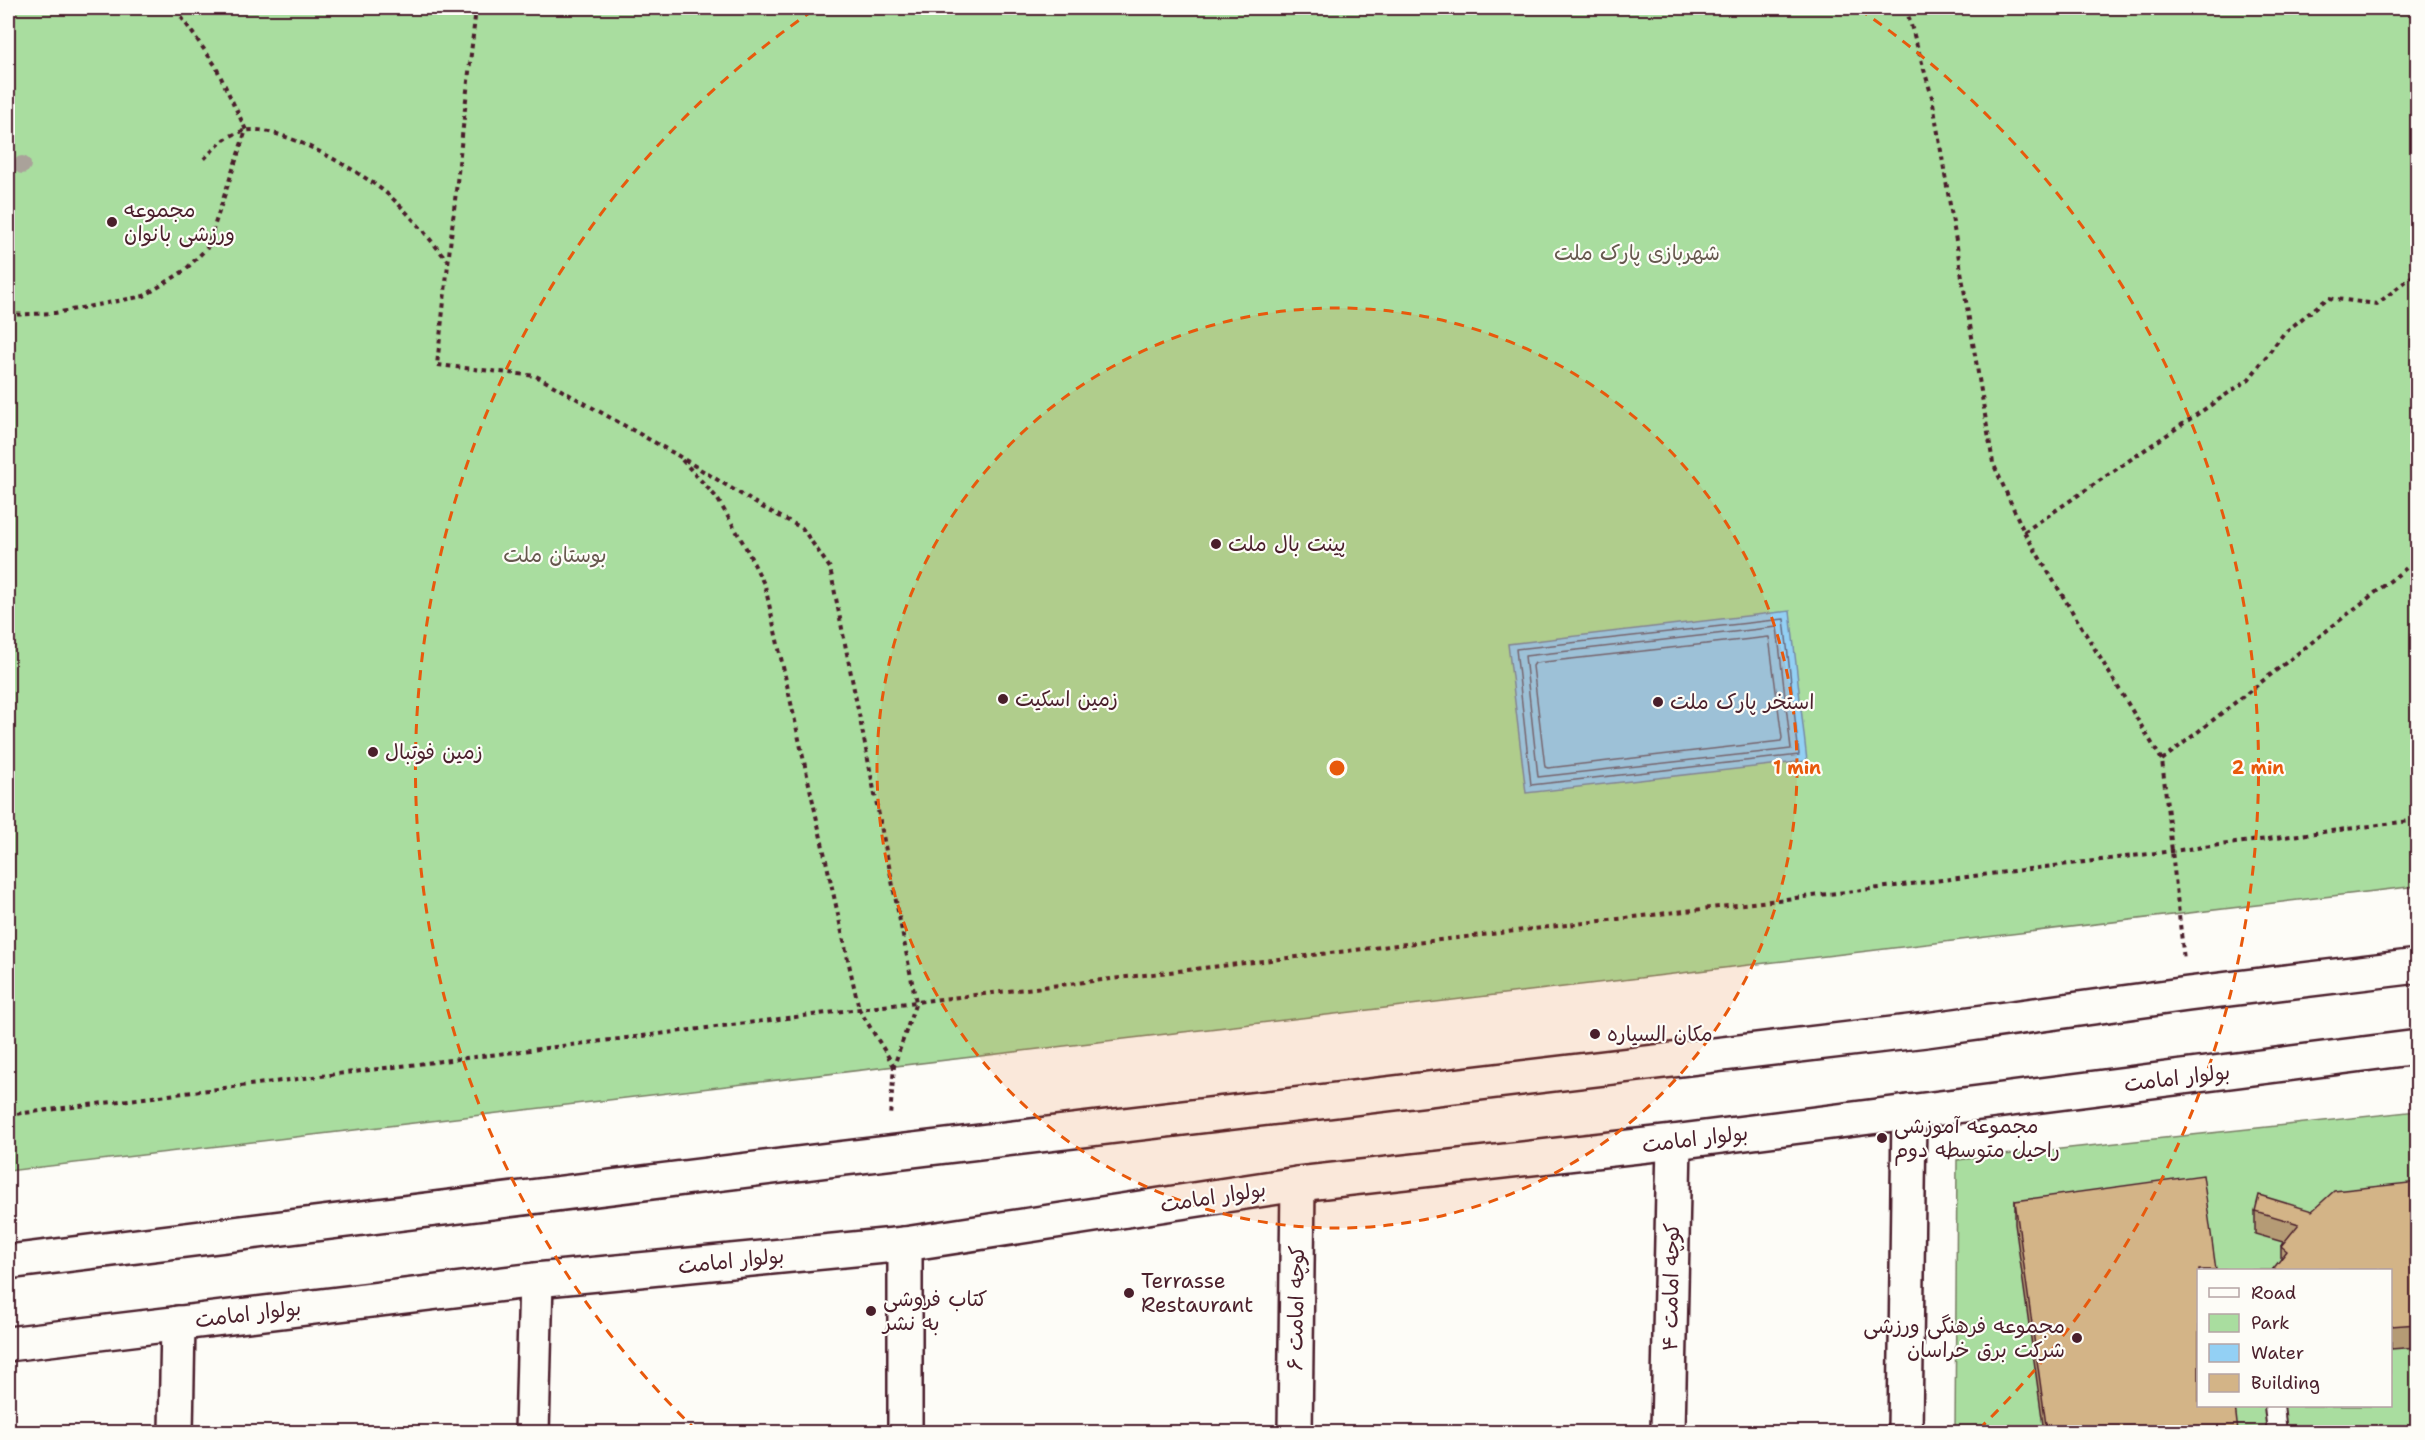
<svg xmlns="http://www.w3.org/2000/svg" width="2425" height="1440" viewBox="0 0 2425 1440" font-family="'Shantell Sans','Playpen Sans Arabic',sans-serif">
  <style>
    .green { fill: #a9dd9f; stroke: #7a7e65; stroke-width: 1.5; fill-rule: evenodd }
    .water { fill: #93d0f4; stroke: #7689a4; stroke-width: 1.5 }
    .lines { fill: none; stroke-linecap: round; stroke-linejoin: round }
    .shore { stroke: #67667b; stroke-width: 1.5 }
    .service-casing { stroke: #4a1f2b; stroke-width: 22 }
    .minor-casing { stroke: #4a1f2b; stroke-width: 38 }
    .tertiary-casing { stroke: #4a1f2b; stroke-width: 38 }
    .secondary-casing { stroke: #4a1f2b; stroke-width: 38 }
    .path { stroke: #4a1f2b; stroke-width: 4; stroke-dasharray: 4.5 4.5; stroke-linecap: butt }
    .service { stroke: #fdfcf7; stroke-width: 18 }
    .minor { stroke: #fdfcf7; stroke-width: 33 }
    .tertiary { stroke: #fdfcf7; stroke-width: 33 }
    .secondary { stroke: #fdfcf7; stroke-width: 33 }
    .tree { fill: #aaa29a }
    .wall { fill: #b59b74; stroke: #4a1f2b; stroke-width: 1.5 }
    .building { fill: #d3b487; stroke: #4a1f2b; stroke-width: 1.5 }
    .ring { fill: none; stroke: #e8590c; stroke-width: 3; stroke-dasharray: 10 8 }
    .poi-dot { fill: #4a1f2b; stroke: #fdfcf7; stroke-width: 2 }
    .labels { text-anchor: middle; stroke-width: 4.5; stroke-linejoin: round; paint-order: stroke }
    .poi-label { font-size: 21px; fill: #4a1f2b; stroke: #fdfcf7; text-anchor: start }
    .park-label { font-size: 21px; fill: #66584e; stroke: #fdfcf7 }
    .street-label { font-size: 21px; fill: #4a1f2b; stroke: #fdfcf7 }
    .centre { fill: #e8590c; stroke: #fdfcf7; stroke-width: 3 }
    .ring-label { font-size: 18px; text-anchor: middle; font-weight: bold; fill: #e8590c; stroke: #fdfcf7; stroke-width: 4.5; stroke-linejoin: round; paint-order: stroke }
  </style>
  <rect width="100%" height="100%" fill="#fdfcf7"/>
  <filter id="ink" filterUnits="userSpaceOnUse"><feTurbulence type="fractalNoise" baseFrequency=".0167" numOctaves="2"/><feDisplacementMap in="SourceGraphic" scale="12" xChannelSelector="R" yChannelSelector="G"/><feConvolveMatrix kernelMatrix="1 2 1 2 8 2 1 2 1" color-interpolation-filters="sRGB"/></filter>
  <g filter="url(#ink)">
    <g class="green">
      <polygon points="8,8 2417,8 2417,886 8,1171"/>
      <path d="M 2417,1111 L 2417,1432 L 1955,1432 L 1957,1160 ZM 2198,1270 L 2390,1270 L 2390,1406 L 2198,1406 Z"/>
    </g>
    <polygon class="water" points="1790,611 1807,761 1526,793 1508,644"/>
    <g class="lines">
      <g class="shore">
        <polygon points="1784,619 1799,755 1531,785 1516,649"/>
        <polygon points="1777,627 1791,749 1538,777 1525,656"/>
        <polygon points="1769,637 1782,738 1781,741 1548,768 1545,767 1533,666 1535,663"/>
      </g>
      <defs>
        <polyline id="service" points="2274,1406 2277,1432"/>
        <g id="minor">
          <polyline points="176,1432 178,1323"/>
          <polyline points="905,1432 905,1244"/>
          <polyline points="1295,1432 1298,1184"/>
          <polyline points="1668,1432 1674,1142"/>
          <polyline points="1905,1432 1909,1112"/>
        </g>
        <polyline id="tertiary" points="532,1432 536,1280"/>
        <g id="secondary">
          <polyline points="8,1262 837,1159 1926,1030 2188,994 2418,966"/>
          <polyline points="8,1344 536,1280 905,1244 1298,1184 1674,1142 2418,1047"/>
        </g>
      </defs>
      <use href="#service" class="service-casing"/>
      <use href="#minor" class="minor-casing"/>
      <use href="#tertiary" class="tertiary-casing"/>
      <use href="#secondary" class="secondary-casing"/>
      <g class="path">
        <polyline points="8,8 9,8"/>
        <polyline points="476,8 437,365 536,376 677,455"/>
        <polyline points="1906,8 1932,97 1993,463 2024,532 2162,760 2184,960"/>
        <polyline points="2411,8 2418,19"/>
        <path d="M 204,159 C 217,146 226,135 244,131 C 276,122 359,171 385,192 C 408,211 428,237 447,260"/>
        <polyline points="8,315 55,313 144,296 184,271 207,248 246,130 215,65 175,8"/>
        <polyline points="677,455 762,507 802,528 830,568 916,1002 1871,889 2418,820"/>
        <polyline points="682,460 717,498 745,546 765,586 859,1009 894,1066"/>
        <polyline points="2024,532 2249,379 2284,333 2328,298 2377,304 2415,274 2418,268"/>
        <polyline points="2162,760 2418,559"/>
        <polyline points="8,1115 916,1002 894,1066 890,1117"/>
      </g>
      <use href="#service" class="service"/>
      <use href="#minor" class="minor"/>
      <use href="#tertiary" class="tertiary"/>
      <use href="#secondary" class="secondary"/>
    </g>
    <circle class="tree" cx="22" cy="165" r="9"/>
    <g class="wall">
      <polygon points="2418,1182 2418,1347 2391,1349 2391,1270 2273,1270 2273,1269 2281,1260 2281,1246 2283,1242 2255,1234 2255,1211 2312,1211"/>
      <polygon points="2015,1201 2238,1432 2044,1432 2015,1224"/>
    </g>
    <g class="building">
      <polygon points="2203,1175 2216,1270 2199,1270 2199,1406 2235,1406 2238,1432 2047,1432 2015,1201"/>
      <polygon points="2418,1182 2418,1324 2391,1326 2391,1270 2276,1270 2273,1269 2287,1251 2281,1246 2299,1224 2255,1211 2259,1195 2312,1211 2334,1191"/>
    </g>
  </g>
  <circle cx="1337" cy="768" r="460" fill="#e8590c" fill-opacity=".12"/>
  <g class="ring">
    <circle cx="1337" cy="768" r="460"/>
    <path d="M697 1431A921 921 0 0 1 815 9M1859 9A921 921 0 0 1 1977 1431"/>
  </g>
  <g class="poi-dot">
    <circle cx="112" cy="222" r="6"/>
    <circle cx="1216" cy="544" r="6"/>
    <circle cx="1003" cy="699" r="6"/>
    <circle cx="1658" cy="702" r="6"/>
    <circle cx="373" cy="752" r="6"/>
    <circle cx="1595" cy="1034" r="6"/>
    <circle cx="1882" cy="1138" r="6"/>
    <circle cx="1129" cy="1293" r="6"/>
    <circle cx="871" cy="1311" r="6"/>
    <circle cx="2077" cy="1338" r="6"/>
  </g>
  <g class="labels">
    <g class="poi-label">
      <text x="124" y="217">مجموعه<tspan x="124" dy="24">ورزشی بانوان</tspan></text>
      <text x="1228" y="551">پینت بال ملت</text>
      <text x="1015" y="706">زمین اسکیت</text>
      <text x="1670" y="709">استخر پارک ملت</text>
      <text x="385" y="759">زمین فوتبال</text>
      <text x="1607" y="1041">مکان السیاره</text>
      <text x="1894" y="1133">مجموعه آموزشی<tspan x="1894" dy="24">راحیل متوسطه دوم</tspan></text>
      <text x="1141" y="1288">Terrasse<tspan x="1141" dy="24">Restaurant</tspan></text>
      <text x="883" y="1306">کتاب فروشی<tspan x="883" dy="24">به نشر</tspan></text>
      <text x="2065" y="1333" text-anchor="end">مجموعه فرهنگی ورزشی<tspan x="2065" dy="24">شرکت برق خراسان</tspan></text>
    </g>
    <g class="park-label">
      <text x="1637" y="260">شهربازی پارک ملت</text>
      <text x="555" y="562">بوستان ملت</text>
    </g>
    <g class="street-label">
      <text transform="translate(2177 1078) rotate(-7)" y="7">بولوار امامت</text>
      <text transform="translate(1695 1139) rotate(-7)" y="7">بولوار امامت</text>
      <text transform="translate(1213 1197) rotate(-9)" y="7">بولوار امامت</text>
      <text transform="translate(731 1261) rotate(-6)" y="7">بولوار امامت</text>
      <text transform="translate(1671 1287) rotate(-89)" y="7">کوچه امامت ۴</text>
      <text transform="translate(1296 1308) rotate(-89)" y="7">کوچه امامت ۶</text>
      <text transform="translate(248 1314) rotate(-7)" y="7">بولوار امامت</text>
    </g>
  </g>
  <circle cx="1337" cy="768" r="9" class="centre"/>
  <g class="ring-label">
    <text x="1797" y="774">1 min</text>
    <text x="2258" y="774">2 min</text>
  </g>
  <rect width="2425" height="1440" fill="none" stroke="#fdfcf7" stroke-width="30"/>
  <rect x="15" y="15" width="2395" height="1410" fill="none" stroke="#4a1f2b" stroke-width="2" filter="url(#ink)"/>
  <rect x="2197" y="1269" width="195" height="138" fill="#fdfcf7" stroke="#b5a4a5" stroke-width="1.5"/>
  <rect x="2209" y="1288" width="30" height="9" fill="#fdfcf7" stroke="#b5a4a5" stroke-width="1.5"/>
  <text x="2251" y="1299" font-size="18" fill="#4a1f2b">Road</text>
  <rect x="2209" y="1314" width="30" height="18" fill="#a9dd9f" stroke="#b5a4a5" stroke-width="1.5"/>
  <text x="2251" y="1329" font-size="18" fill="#4a1f2b">Park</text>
  <rect x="2209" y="1344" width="30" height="18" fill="#93d0f4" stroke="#b5a4a5" stroke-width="1.5"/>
  <text x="2251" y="1359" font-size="18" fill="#4a1f2b">Water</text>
  <rect x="2209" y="1374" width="30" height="18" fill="#d3b487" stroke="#b5a4a5" stroke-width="1.5"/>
  <text x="2251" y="1389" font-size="18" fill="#4a1f2b">Building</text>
</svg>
